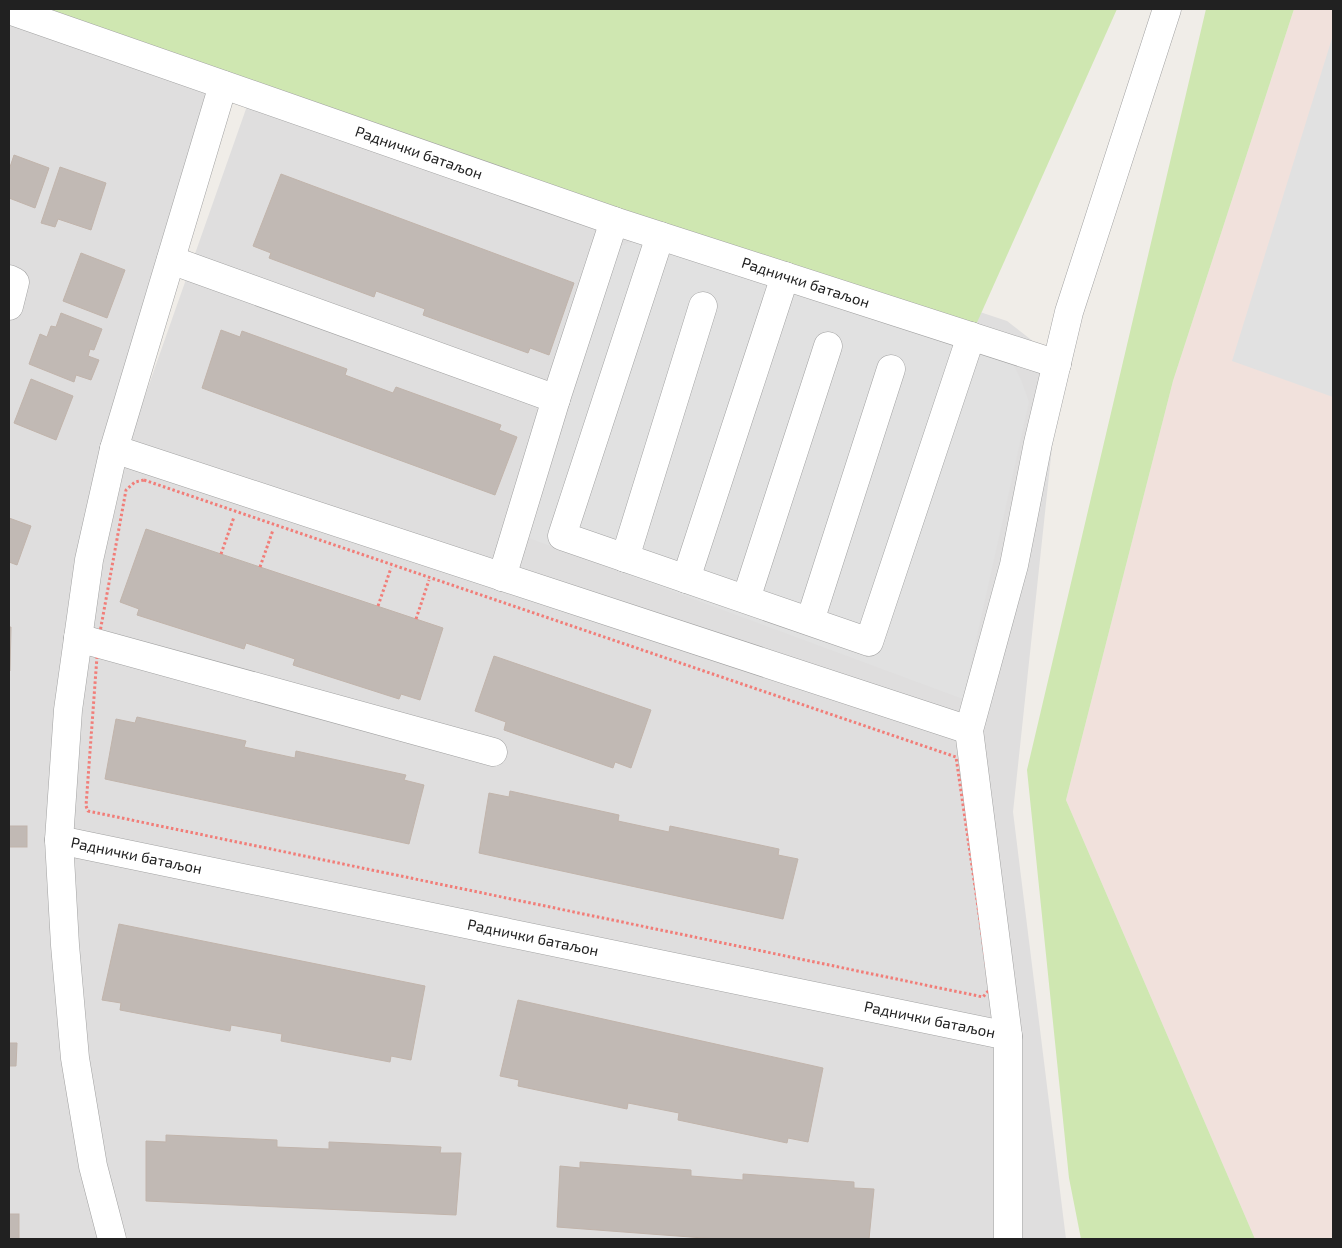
<svg xmlns="http://www.w3.org/2000/svg" width="1342" height="1248" viewBox="0 0 1342 1248" font-family="'Exo 2',sans-serif">
  <style>
    .residential { fill: #dfdede }
    .military { fill: #f1e1dc }
    .grass { fill: #cfe7b1 }
    .parking { fill: #e1e1e1 }
    .building { fill: #c1b9b4; stroke: #c1b4ab }
    .lines { fill: none; stroke-linecap: round; stroke-linejoin: round }
    .minor-casing { stroke: #a2a2a2; stroke-width: 29 }
    .path { stroke: #f17d78; stroke-width: 3; stroke-dasharray: 2.5 2.5; stroke-linecap: butt }
    .minor { stroke: #fff; stroke-width: 28 }
    .labels { text-anchor: middle; stroke-width: 5; stroke-linejoin: round; paint-order: stroke }
    .street-label { font-size: 15px; fill: #212121; stroke: #fff }
  </style>
  <rect width="100%" height="100%" fill="#f0ede8"/>
  <g class="residential">
    <polygon points="9,10 223,85 114,449 59,840 112,1239 9,1239"/>
    <polygon points="259,72 1007,321 1061,363 1013,812 1066,1239 128,1239 119,1222 86,1059 71,879 72,798 88,630 133,430"/>
  </g>
  <polygon class="military" points="1294,9 1333,9 1333,1239 1255,1239 1066,800 1173,381"/>
  <g class="grass">
    <polygon points="9,9 1117,9 971,336"/>
    <polygon points="1206,9 1294,9 1173,381 1066,800 1255,1239 1081,1239 1069,1178 1027,770"/>
  </g>
  <g class="parking">
    <polygon points="1333,35 1333,397 1232,361"/>
    <polygon points="632,242 758,278 1013,364 1021,380 1029,402 963,699 529,538 616,254 622,245"/>
  </g>
  <g class="building">
    <polygon points="14,155 49,168 35,208 9,198 9,170"/>
    <polygon points="60,167 106,183 91,230 58,219 55,227 41,223"/>
    <polygon points="281,174 574,283 549,355 530,348 528,353 423,315 425,309 376,291 374,297 269,258 271,253 253,246"/>
    <polygon points="81,253 125,270 107,318 63,301"/>
    <polygon points="61,313 102,329 94,350 90,349 88,356 99,360 91,380 76,375 74,382 29,364 40,334 47,337 51,326 56,327"/>
    <polygon points="221,330 240,337 242,331 347,369 345,375 393,393 396,387 501,425 499,430 517,437 495,495 202,388"/>
    <polygon points="31,379 73,396 56,440 14,423"/>
    <polygon points="9,518 31,526 17,565 9,562"/>
    <polygon points="146,529 443,628 420,700 401,694 399,699 293,665 295,659 246,643 244,649 137,615 139,609 120,602"/>
    <polygon points="9,627 11,627 10,671 9,671"/>
    <polygon points="494,656 651,710 631,768 615,762 613,768 504,730 506,722 475,711"/>
    <polygon points="137,717 246,741 244,747 295,758 296,751 406,775 404,780 424,785 409,844 105,779 116,719 135,723"/>
    <polygon points="510,791 619,815 618,821 669,832 670,826 779,849 778,855 798,859 783,919 479,853 489,793 509,797"/>
    <rect x="9" y="826" width="18" height="21"/>
    <polygon points="119,924 425,986 411,1060 391,1056 390,1062 281,1041 282,1034 231,1025 230,1031 120,1010 121,1003 102,1000"/>
    <polygon points="518,1000 823,1068 808,1142 788,1138 787,1143 678,1120 679,1113 628,1103 627,1109 518,1086 519,1080 500,1076"/>
    <polygon points="9,1043 17,1043 16,1066 9,1066"/>
    <polygon points="166,1135 277,1140 277,1147 329,1149 329,1142 441,1147 440,1153 461,1153 456,1215 146,1201 146,1141 166,1142"/>
    <polygon points="580,1162 691,1170 691,1176 743,1180 743,1174 854,1182 854,1188 874,1189 869,1239 717,1239 557,1227 560,1166 580,1168"/>
    <rect x="9" y="1214" width="10" height="25"/>
  </g>
  <g class="lines">
    <defs>
      <g id="minor">
        <path id="s1" d="M 9,10 L 614,221 L 1057,364"/>
        <polyline points="660,236 562,536 869,642 971,336"/>
        <polyline points="171,260 556,399"/>
        <polyline points="9,279 15,282 9,306"/>
        <polyline points="114,449 969,730"/>
        <polyline points="625,558 703,306"/>
        <polyline points="502,577 556,399 614,221"/>
        <polyline points="686,579 785,276"/>
        <polyline points="746,599 828,346"/>
        <polyline points="810,621 891,369"/>
        <polyline points="78,638 493,752"/>
        <path id="s2" d="M 59,840 L 1008,1036"/>
        <polyline points="112,1239 93,1166 75,1058 65,945 59,840 68,710 89,560 114,449 223,85"/>
        <polyline points="1008,1239 1008,1036 969,730 1014,565 1038,443 1069,312 1167,9"/>
      </g>
    </defs>
    <use href="#minor" class="minor-casing"/>
    <g class="path">
      <polygon points="144,480 956,757 990,989 983,997 88,811 86,806 98,643 126,490 135,482"/>
      <polyline points="221,554 234,517"/>
      <polyline points="260,567 273,530"/>
      <polyline points="378,606 391,568"/>
      <polyline points="416,619 429,580"/>
    </g>
    <use href="#minor" class="minor"/>
  </g>
  <g class="labels">
    <g class="street-label">
      <text dy="5" stroke="none"><textPath href="#s1" startOffset="434">Раднички батаљон</textPath></text>
      <text dy="5" stroke="none"><textPath href="#s1" startOffset="842">Раднички батаљон</textPath></text>
      <text dy="5" stroke="none"><textPath href="#s2" startOffset="79">Раднички батаљон</textPath></text>
      <text dy="5" stroke="none"><textPath href="#s2" startOffset="484">Раднички батаљон</textPath></text>
      <text dy="5" stroke="none"><textPath href="#s2" startOffset="889">Раднички батаљон</textPath></text>
    </g>
  </g>
  <rect width="1342" height="1248" fill="none" stroke="#212121" stroke-width="20"/>
</svg>
